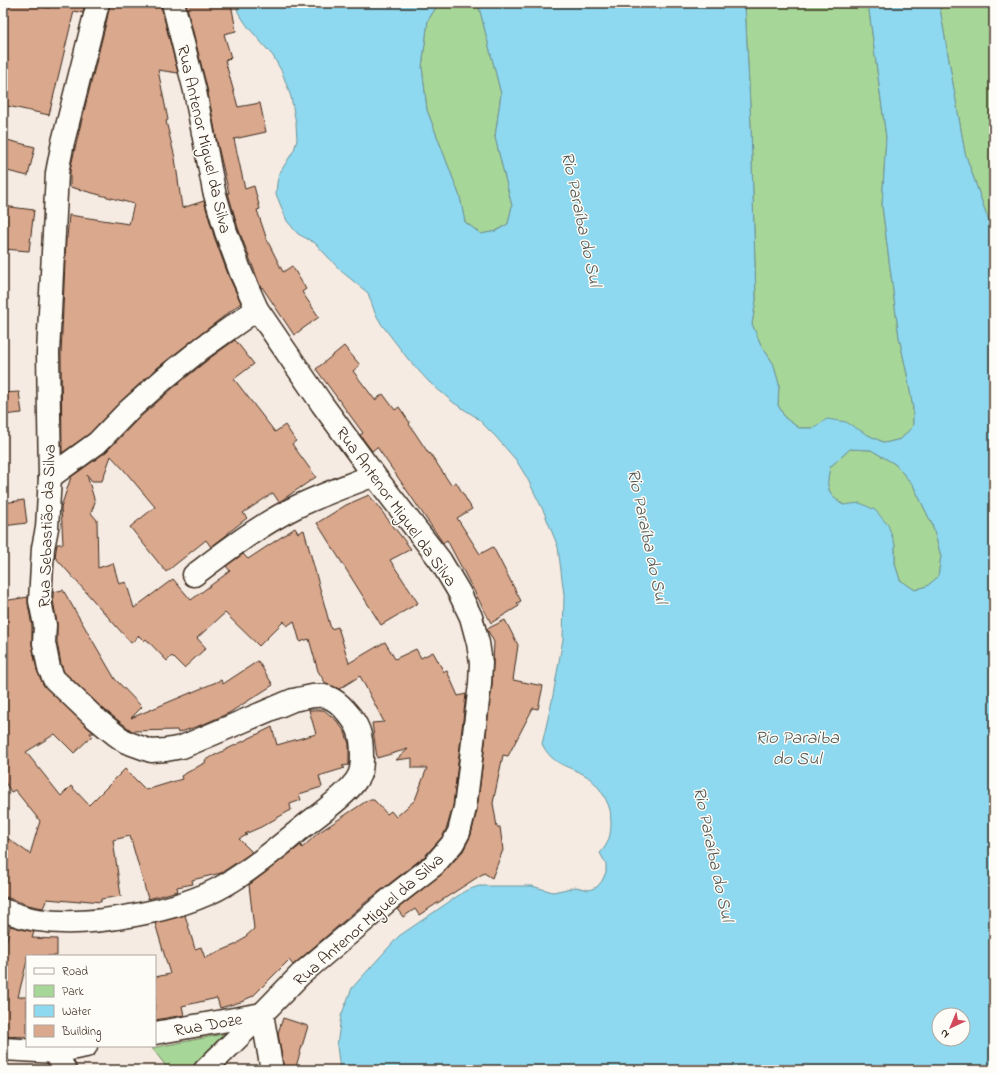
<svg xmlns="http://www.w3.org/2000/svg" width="997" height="1073" viewBox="0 0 997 1073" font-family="'Indie Flower',sans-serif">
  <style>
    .green { fill: #a7d798; stroke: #71805b }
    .water { fill: #8ed9ef; stroke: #6d939b; fill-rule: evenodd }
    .building { fill: #daa88d; stroke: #3b2a1e }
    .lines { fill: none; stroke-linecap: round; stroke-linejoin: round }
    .minor-casing { stroke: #3b2a1e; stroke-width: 25 }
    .minor { stroke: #fdfcf7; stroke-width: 22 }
    .labels { text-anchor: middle; stroke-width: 3; stroke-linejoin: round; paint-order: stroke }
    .street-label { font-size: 17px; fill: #3b2a1e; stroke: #fdfcf7 }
    .water-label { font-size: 18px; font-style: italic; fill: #505652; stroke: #fdfcf7 }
  </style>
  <rect width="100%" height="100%" fill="#f6ebe2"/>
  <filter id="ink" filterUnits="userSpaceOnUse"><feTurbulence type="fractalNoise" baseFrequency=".025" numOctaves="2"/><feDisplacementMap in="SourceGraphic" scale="8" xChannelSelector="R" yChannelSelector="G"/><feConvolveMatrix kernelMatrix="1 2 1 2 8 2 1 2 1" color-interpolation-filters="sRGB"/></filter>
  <g filter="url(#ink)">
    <g class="green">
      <polygon points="439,3 478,3 501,94 495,137 512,206 508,224 496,231 481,234 465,222 460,197 427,110 422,67 428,20"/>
      <polygon points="745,3 868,3 886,137 882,206 899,337 907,374 913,408 913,426 901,439 885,443 868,435 814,428 799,428 785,418 778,405 779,384 773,363 761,345 752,324 756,300 751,127"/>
      <polygon points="939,3 994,3 994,236 965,153"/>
      <polygon points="850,449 871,450 895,464 913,485 932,524 941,556 938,577 927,586 915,590 900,580 895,564 895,545 831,495 827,483 830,467"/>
      <polygon points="229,1033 188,1070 169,1070 152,1048"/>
    </g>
    <path class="water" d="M 236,3 L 439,3 L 428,20 L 422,67 L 427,110 L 460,197 L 465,222 L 481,234 L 496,231 L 508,224 L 512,206 L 495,137 L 501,94 L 478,3 L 745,3 L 751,127 L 756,300 L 752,324 L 761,345 L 773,363 L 779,384 L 778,405 L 785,418 L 799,428 L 814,428 L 827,419 L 846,422 L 868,435 L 885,443 L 901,439 L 913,426 L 913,408 L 907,374 L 899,337 L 882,206 L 886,137 L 868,3 L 939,3 L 965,153 L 994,236 L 994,1070 L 340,1070 L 337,1046 L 341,1016 L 352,988 L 399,936 L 465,891 L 479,886 L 532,886 L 553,892 L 576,887 L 589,890 L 597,887 L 602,881 L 606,872 L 606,864 L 600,853 C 609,844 611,834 611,822 C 610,818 611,813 610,810 C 606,796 595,780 583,774 C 565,765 552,764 542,744 L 552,701 L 563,639 L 564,595 L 558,547 L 544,512 L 527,478 L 516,460 L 496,437 L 476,417 L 454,403 L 429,382 L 408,359 L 382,325 L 375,313 L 368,293 L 341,271 L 315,243 L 298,234 L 287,221 L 276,194 L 277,183 L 279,174 L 294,150 L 297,140 L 296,123 L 291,97 L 282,72 L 273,56 L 248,27 L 238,12 ZM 850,449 L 871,450 L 895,464 L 913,485 L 932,524 L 941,556 L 938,577 L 927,586 L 915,590 L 900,580 L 895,564 L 895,545 L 888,525 L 875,510 L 860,503 L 843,505 C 826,491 826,488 830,467 ZM 939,1015 L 963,1015 L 963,1039 L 939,1039 Z"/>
    <g class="building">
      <polygon points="3,3 28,3 49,8 50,3 85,3 83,13 74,11 49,115 3,105"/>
      <polygon points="110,3 154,3 155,7 161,6 178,73 158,70 168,120 166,121 175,158 182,208 204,201 214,236 229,277 241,303 157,368 121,401 89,434 62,453 61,355 66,238 67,238 69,215 129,224 134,204 70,187 70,170 81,123 107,19"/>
      <polygon points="186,3 231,3 236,31 224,34 231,58 225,60 238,107 260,103 266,132 234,139 245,189 254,186 260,209 257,210 267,240 283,272 292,266 306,289 302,292 319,317 294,335 262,287 261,288 238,228 228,193 229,193 218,146 207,88"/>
      <polygon points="3,139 35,147 28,176 3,170"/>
      <polygon points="3,206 34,210 29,251 3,249"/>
      <polygon points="235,340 254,364 234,379 275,432 285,425 296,441 292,444 316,477 279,502 273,493 243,513 247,518 228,533 228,534 211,547 206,540 166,572 130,527 155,507 124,470 111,456 102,481 92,481 87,475 95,502 91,513 97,520 98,568 113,563 119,584 126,582 134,608 173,579 191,600 230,571 226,566 243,554 248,559 295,528 298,533 304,530 331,629 338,627 349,663 385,642 395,659 416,649 421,658 433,652 444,672 447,671 458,696 466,694 453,806 447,827 443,836 425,856 366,902 293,965 289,960 253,996 244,1000 244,1001 220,1008 217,998 182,1006 184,1015 155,1020 155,977 170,974 155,923 185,915 195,949 201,947 205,958 237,944 254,929 249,885 301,845 302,848 318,833 368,800 374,800 387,814 391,811 396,817 415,800 427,768 412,768 412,758 396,760 408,749 377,758 372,723 384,722 360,676 339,689 326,684 318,671 309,639 300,642 294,621 287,626 284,621 259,646 225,613 197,638 206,648 184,668 172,656 167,661 146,639 144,641 139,636 131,643 55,557 57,544 63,544 61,507 71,477 106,452 138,419 173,388 210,358"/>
      <polygon points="344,346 360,365 353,371 375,400 383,394 395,410 399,407 410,423 409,424 429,454 430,453 451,485 456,482 472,509 457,518 480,554 493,547 521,601 517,603 519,606 491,623 447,540 443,543 377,447 372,451 360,435 363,433 316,369"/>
      <polygon points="19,392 22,413 3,415 3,393"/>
      <polygon points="369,495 411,549 390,560 418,603 381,625 317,523 346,505"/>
      <polygon points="24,500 27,523 3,526 3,503"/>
      <polygon points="63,590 115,679 142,707 131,718 221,680 223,684 258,661 273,685 229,713 204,724 178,733 177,730 132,731 102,708 64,672 61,664 57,642 57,623 53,600 53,592"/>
      <polygon points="28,597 28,604 32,626 32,645 37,670 43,684 94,733 90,733 92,736 74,753 55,734 26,752 61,796 71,786 89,805 125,769 146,790 182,779 181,776 206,762 205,760 272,727 277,745 316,734 309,710 324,710 337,721 345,732 349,744 349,765 342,766 345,768 319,776 322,787 299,794 301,800 290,804 291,810 261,827 245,834 247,835 239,839 252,852 248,855 221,873 192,880 193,884 177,887 178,891 148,899 130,836 113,840 121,896 101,899 101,902 80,900 80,902 47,899 43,908 28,905 3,896 3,835 30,854 40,821 15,790 11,792 3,779 3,601"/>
      <polygon points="505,620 518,645 513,680 543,686 538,709 533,708 508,756 503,755 493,803 497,827 500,827 503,850 492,878 484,873 419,915 415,909 403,917 397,909 443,873 463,851 471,835 477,810 492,685 494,642 487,629"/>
      <polygon points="10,926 34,932 32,938 57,939 57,956 27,956 27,961 18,997 27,997 27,1037 3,1036 3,955"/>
      <polygon points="283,1018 308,1026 295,1070 284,1070 278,1033"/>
    </g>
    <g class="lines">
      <defs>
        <g id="minor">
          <polyline points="173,3 195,91 214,191 226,232 241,273 257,309 322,404 374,475 440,560 459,592 471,617 478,643 481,663 480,684 465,808 459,832 453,843 434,865 390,899 300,975 262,1014 272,1070"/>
          <polyline points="50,477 97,443 129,410 165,378 202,348 257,309"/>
          <path d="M 194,575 C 226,551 258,526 294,508 C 320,495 347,486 374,475"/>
          <path d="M 3,910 C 14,914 26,919 38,920 C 89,928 181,911 225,885 C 253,869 278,847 303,827 C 318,815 347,795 357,779 C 362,772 362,764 362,756 C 362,735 359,725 345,710 C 340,704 335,700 328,697 C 316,693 305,698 293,700 L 182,747 L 166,750 L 151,751 L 126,742 L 116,735 L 94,717 L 54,679 L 49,668 L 44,643 L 45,625 L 40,601 L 43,548 L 47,528 L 50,477 L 48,353 L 57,173 L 63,142 L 98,3"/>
          <polyline points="155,1033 262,1014"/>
          <polyline points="3,1049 55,1052 86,1046"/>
          <polyline points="55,1052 65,1070"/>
          <polyline points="205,1070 262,1014"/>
        </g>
      </defs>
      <use href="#minor" class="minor-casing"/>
      <use href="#minor" class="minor"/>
    </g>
  </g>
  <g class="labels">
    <g class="street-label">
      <text transform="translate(205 139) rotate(77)" y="6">Rua Antenor Miguel da Silva</text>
      <text transform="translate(397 506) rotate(54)" y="6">Rua Antenor Miguel da Silva</text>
      <text transform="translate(46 526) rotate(-88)" y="6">Rua Sebastião da Silva</text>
      <text transform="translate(368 919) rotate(-41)" y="6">Rua Antenor Miguel da Silva</text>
      <text transform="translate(208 1024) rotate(-10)" y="6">Rua Doze</text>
    </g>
    <g class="water-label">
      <text transform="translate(582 219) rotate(78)" y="6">Rio Paraíba do Sul</text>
      <text transform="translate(648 536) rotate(78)" y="6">Rio Paraíba do Sul</text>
      <text x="797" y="743">Rio Paraiba<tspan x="797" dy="21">do Sul</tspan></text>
      <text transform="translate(714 854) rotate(78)" y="6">Rio Paraíba do Sul</text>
    </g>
  </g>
  <rect width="997" height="1073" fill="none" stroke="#fdfcf7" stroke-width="16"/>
  <rect x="8" y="8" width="981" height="1057" fill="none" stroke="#3b2a1e" stroke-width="1.5" filter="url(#ink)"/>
  <rect x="26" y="955" width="130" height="92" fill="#fdfcf7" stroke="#afa8a0"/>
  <rect x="34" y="968" width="20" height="6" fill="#fdfcf7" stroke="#afa8a0"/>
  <text x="62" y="975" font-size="12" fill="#3b2a1e">Road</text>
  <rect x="34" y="985" width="20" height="12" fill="#a7d798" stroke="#afa8a0"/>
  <text x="62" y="995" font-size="12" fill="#3b2a1e">Park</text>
  <rect x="34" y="1005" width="20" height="12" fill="#8ed9ef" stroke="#afa8a0"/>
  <text x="62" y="1015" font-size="12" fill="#3b2a1e">Water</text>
  <rect x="34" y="1025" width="20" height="12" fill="#daa88d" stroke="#afa8a0"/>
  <text x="62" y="1035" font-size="12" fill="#3b2a1e">Building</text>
  <g transform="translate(951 1027) rotate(224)"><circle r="19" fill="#fdfcf7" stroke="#afa8a0"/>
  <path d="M0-3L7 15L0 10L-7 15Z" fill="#d1495b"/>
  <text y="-6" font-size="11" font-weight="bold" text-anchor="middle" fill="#3b2a1e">N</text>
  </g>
</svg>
